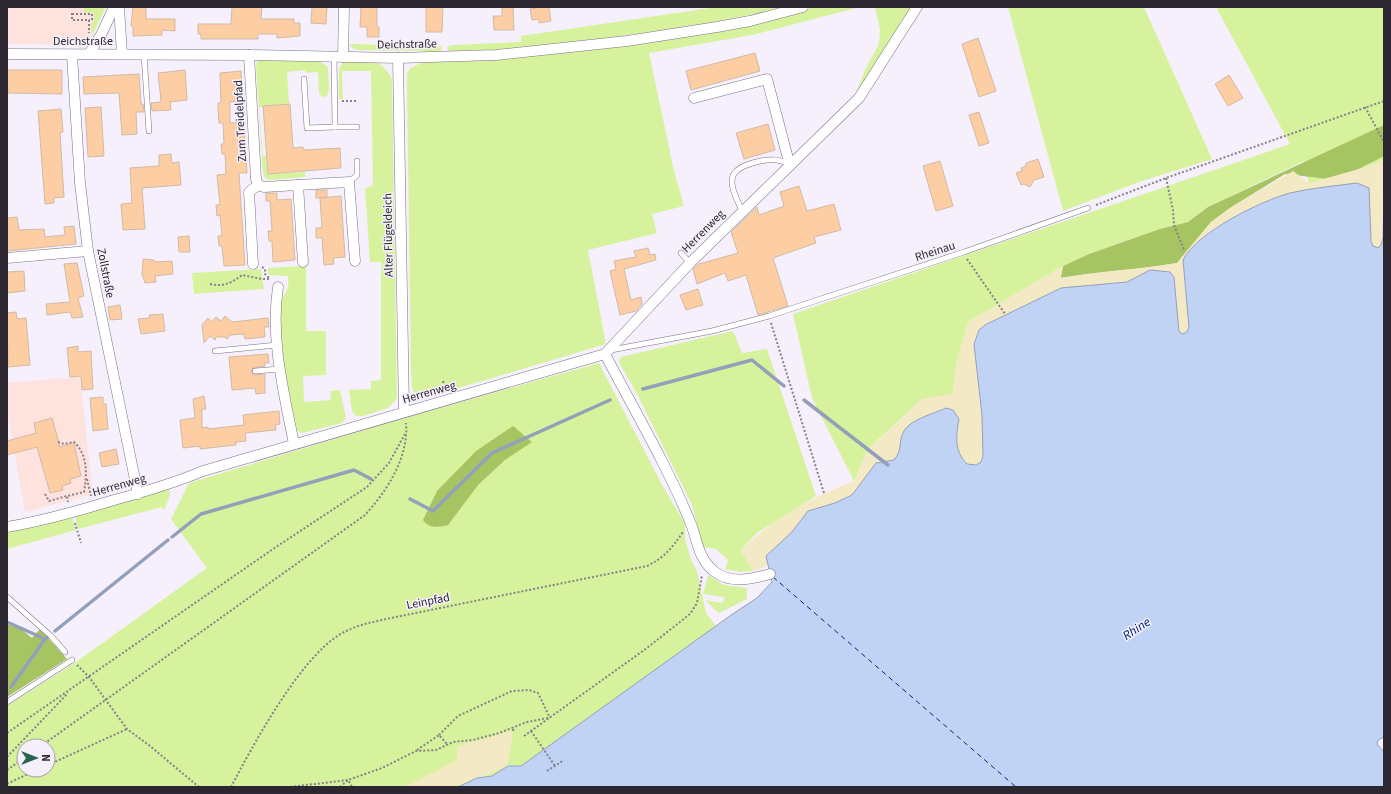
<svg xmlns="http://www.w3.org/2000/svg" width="1391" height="794" viewBox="0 0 1391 794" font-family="'Source Sans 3',sans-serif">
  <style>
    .education { fill: #fde2dd }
    .green { fill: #d7f29c; fill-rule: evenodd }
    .forest { fill: #a7c463 }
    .sand { fill: #f3e9c4 }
    .water { fill: #c1d3f5; stroke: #949fba }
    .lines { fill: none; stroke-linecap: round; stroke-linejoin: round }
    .stream { stroke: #949fba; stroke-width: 3.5 }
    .ferry { stroke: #02237f; stroke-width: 1; stroke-dasharray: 5 4; stroke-linecap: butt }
    .building { fill: #fdcda3; stroke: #d1baa6 }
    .service-casing { stroke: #7b7087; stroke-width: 6 }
    .minor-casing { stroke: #7b7087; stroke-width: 11 }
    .path { stroke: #86818b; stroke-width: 2; stroke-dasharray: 2 2; stroke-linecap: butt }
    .service { stroke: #fff; stroke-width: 5 }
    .minor { stroke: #fff; stroke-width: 10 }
    .labels { text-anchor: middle; stroke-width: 3; stroke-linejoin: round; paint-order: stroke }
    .street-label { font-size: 12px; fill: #2b2630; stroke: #f5f0fb }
    .water-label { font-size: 13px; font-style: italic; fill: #02237f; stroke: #f5f0fb }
  </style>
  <rect width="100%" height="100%" fill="#f5f0fb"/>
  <g class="education">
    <polygon points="7,7 84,7 84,13 94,13 92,36 81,45 7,44"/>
    <polygon points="80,377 93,494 25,512 7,410 7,383"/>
  </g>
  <g class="green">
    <polygon points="84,7 106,7 92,36 91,24 94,21 94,13 84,13"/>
    <path d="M 717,7 L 786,7 C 700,27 614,38 526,47 C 510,49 461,56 448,51 L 447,47 L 453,45 L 521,42 L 521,36 Z"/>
    <polygon points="815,7 860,7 752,35 649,53 674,171 684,206 652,214 657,233 588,250 606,344 435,395 424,397 416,395 412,388 411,370 407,88 407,74 410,68 426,61 480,60 794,13"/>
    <polygon points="875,7 912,7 854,98 865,70 879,44 880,29"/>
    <polygon points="1008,7 1144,7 1212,159 1139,182 1063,211"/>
    <polygon points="1216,7 1384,7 1384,159 1370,166 1309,184 1304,161 1208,207 1188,222 1160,229 1089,254 1063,266 968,322 956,365 953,394 922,399 868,449 854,481 812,398 793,314 1290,144"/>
    <polygon points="350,44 442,46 441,51 438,53 424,52 424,51 358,50 352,48"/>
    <polygon points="259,60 319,61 328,67 329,89 327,96 322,97 319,93 318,72 307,73 304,70 287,72 289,104 259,107 263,156 266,156 268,174 305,172 305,177 269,180 265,178 263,173 256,64"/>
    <path d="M 345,62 C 368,62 380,56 392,79 L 397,398 L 388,408 L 363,416 L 356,416 L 352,411 L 349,390 L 371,389 L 371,381 L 381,380 L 381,262 L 370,262 L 365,188 L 373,186 L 371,71 L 342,71 L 343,99 L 339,99 L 339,70 L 342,63 Z"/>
    <path d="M 306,266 L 306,331 L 326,331 L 326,375 L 303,376 L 304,402 L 331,400 L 330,391 L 340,390 L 346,418 L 342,423 L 302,433 C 301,433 298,431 297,430 C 289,421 278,326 278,310 C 278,298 291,295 288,276 L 270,275 L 268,274 L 268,268 Z"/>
    <polygon points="261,269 264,289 194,294 192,273"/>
    <polygon points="733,331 742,353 767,349 816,496 757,533 741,550 753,571 740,572 725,569 728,560 716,549 703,547 692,505 637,394 619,362 621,357"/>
    <path d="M 599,363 L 661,483 L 685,524 L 685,539 L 691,560 L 697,571 L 706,613 L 716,626 L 521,766 L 508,765 L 493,776 L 477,778 L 458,787 L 7,787 L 7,706 L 76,662 L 207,568 L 171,519 L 189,483 L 384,424 ZM 24,746 L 48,746 L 48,770 L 24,770 Z"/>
    <polygon points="169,488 170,495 164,510 162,507 78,529 75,516"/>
    <polygon points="72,517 76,530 7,549 7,532"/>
    <polygon points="708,575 724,585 747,588 747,599 719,613 705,600 723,603 724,597 703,594"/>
  </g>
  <g class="forest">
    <path d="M 1384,125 L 1384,156 L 1337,180 L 1285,174 L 1230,208 L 1211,222 L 1177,263 C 1138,270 1099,271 1060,278 L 1063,266 L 1089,254 L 1160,229 L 1188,222 L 1208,207 Z"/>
    <path d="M 513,426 L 532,442 L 505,460 L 479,484 L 448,525 C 439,527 429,529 423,520 L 437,491 L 476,451 Z"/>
    <polygon points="7,624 21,629 32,638 40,629 67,659 7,697"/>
  </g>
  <g class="sand">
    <path d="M 1384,159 L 1381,245 L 1378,248 L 1373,246 L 1371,241 L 1369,188 L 1357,183 L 1291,193 L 1269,200 L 1235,216 L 1209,232 L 1183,260 L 1189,327 L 1187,332 L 1183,334 L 1179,333 L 1163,271 L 1150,270 L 1127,282 L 1061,288 L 985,325 L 975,338 L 974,344 L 982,415 L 983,456 L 981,462 L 976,465 L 967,464 C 954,450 956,436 959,419 L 902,434 L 900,453 L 894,460 L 876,463 L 852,495 L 835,503 L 808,511 L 792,532 L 766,556 L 767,566 L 753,571 L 741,551 C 772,518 813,497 854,481 L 868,450 L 922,399 L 953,394 L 956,365 L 968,322 L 1063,266 L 1061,278 C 1099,271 1138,270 1177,263 L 1211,222 L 1230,208 L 1293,171 L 1309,183 L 1370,166 Z"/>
    <polygon points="513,731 508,764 492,773 455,787 405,787 457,760 457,746"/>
  </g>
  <path class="water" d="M 1357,183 L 1369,188 L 1371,241 L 1373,246 L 1378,248 L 1381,245 L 1383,238 L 1384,188 L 1384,737 L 1378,740 L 1377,744 L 1384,752 L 1384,787 L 458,787 L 477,778 L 492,776 L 508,766 L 521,766 L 734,613 L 757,598 L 772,582 L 766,556 L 792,532 L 808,511 L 835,503 L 852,495 L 876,463 L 894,460 C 903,449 898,444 903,433 C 908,420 933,414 946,408 L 953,410 L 959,419 C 956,436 954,451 967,464 L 976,465 L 981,462 L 983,456 L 982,415 L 974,344 L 979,330 L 985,325 L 1061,288 L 1127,282 L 1150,270 L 1170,272 L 1174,277 L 1179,332 L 1183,334 L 1187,332 L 1189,327 L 1183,260 C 1197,232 1261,201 1290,193 C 1311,188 1335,186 1357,183 Z"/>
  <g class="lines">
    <g class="stream">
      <polyline points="643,389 752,360 784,386"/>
      <polyline points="804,400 888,465"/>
      <polyline points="410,499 433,511 492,453 610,400"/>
      <polyline points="172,537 201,514 354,470 371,479"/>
      <polyline points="7,622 45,639"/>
      <polyline points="55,631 168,540"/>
      <polyline points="11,687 45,639 50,635"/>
    </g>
    <polyline class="ferry" points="773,577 1016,787"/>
  </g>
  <g class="building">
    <polygon points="133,7 146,7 146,19 175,19 175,31 162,30 162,35 133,36 133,26 131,26"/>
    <polygon points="232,7 262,7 261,19 294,19 294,23 300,23 300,36 277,38 277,34 258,34 258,39 201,39 201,34 198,34 198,24 231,24"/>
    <polygon points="312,7 327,7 326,24 311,23"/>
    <polygon points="361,7 377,7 377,27 379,27 379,37 367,37 367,27 360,27"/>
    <polygon points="426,7 443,7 442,32 426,32"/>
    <polygon points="502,7 513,7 514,30 494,30 493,16 502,16"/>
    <polygon points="541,7 549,7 551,21 539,23 539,19 532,20 530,9"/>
    <polygon points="978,38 996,91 979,97 962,44"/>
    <polygon points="755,53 760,71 691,90 686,71"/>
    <polygon points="7,70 62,70 62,94 8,93"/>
    <polygon points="185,70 187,100 170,102 171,110 152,111 151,103 160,102 161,100 158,73"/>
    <polygon points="241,71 243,101 230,102 230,123 244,122 247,173 239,173 245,265 224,266 222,246 219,246 218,236 222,236 220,215 217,216 216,205 220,205 217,175 226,174 225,154 222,154 221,144 224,144 223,123 219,123 218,108 218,103 221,103 220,73"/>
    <polygon points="139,74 141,104 143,104 144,112 136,112 137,134 122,135 119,93 84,94 83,77"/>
    <polygon points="1229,75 1243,98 1228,106 1215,84"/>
    <polygon points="290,104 293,148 303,147 304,150 340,148 341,168 268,174 263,106"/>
    <polygon points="101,107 104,156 88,157 85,108"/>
    <polygon points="61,109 63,132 60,133 64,197 54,198 54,203 45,204 38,111"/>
    <polygon points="979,112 989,143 979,146 969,115"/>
    <polygon points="768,124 775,150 744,159 736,133"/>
    <polygon points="171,154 172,163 179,162 181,185 142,188 145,229 123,230 121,204 132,203 130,168 159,166 159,155"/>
    <polygon points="1038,159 1044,177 1034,180 1030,187 1024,184 1021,185 1016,173 1022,171 1021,168 1026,166 1026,163"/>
    <polygon points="940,161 953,206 936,211 923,166"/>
    <polygon points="799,186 807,211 834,204 841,230 814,237 816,243 773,258 788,306 758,315 746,275 728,281 725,273 697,284 693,269 699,264 738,253 731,232 757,207 759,215 784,206 780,192"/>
    <polygon points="316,190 327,190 327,197 316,198"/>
    <polygon points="266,193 277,193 277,200 291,199 295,260 273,262 272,241 269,241 268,231 272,231 270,201 266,201"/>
    <polygon points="341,196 345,257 333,258 334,264 324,265 322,238 316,238 316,228 322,228 320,198"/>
    <polygon points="17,217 19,230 44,229 45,237 65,235 64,227 74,226 76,244 7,251 7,218"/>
    <polygon points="189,236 190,252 179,252 178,237"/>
    <polygon points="648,248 650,255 655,254 656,260 624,269 631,300 641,297 642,304 636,311 620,315 610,271 616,269 614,261 636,257 634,251"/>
    <polygon points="143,259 154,260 154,262 172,261 173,274 155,276 156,282 145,283 142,274"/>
    <polygon points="77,263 84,296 78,298 83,317 72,318 70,312 47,315 46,304 70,302 64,264"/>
    <polygon points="24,271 25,291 7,293 7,272"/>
    <polygon points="698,289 703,305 686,310 680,295"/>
    <polygon points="120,305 122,319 110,320 108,307"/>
    <polygon points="16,312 17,319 26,318 30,365 8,367 7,313"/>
    <polygon points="163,314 165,331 141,334 138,319 150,318 149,315"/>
    <polygon points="225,316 232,322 268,318 269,327 264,327 265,337 245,339 244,334 230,335 227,339 225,337 216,337 215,340 210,336 204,343 202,325 208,318 212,322 216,317 221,321"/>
    <polygon points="78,346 78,352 91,351 93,389 82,390 81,376 70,377 67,348"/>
    <polygon points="268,354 269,363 264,363 265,366 253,368 251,371 254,375 265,374 265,393 256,394 255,388 232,390 229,357"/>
    <polygon points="204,396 206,409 202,409 202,428 208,427 208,429 244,425 243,415 279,411 280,424 275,425 276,430 245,433 246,441 236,442 236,445 200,449 200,446 183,448 180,420 195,418 193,399"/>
    <polygon points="103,397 103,404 106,404 108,429 93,431 90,398"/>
    <polygon points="52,418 60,447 74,443 81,476 70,479 71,483 62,486 63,490 50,493 37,447 7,455 7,441 36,433 34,423"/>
    <polygon points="116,449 119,464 102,467 99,453"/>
  </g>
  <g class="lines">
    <defs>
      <g id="service">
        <polyline points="144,54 149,131"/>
        <polyline points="334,57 335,127 357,127"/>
        <polyline points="304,79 307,128 335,127"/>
        <polyline points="349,182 357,175 357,161"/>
        <path d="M 742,211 C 738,201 729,186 733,176 C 737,164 770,157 781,161 C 784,161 787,164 789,166"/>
        <polyline points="681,253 690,263"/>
        <polyline points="611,350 712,331 769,316 964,252 1088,208"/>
        <polyline points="215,351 277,345"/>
        <polyline points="255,371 280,369"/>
        <polyline points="7,597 51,636 65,652"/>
        <polyline points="7,702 72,660"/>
      </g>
      <g id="minor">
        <polyline points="119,7 122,54"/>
        <polyline points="7,54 249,55 398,58 496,55 627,41 717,27 750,21 803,7"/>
        <polyline points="89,54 101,35 114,7"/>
        <polyline points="72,55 80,183 88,251 138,494"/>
        <polyline points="249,55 256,179 258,185 264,187 349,182 355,261"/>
        <polyline points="343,57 344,7"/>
        <polyline points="398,58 404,412"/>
        <polyline points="694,98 767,79 790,166"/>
        <polyline points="298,185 303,262"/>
        <polyline points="7,258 88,251"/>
        <polyline points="253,264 249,192 258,185"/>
        <path d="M 278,287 C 270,339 284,393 294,444"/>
        <path d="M 605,354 C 634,410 667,465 691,524 C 698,542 698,559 715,572 C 731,584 752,579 770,574"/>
        <path d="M 7,527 C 43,521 78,511 114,500 C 144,492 174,483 203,471 L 605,354 L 690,263 L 859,98 L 917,7"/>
      </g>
    </defs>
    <use href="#service" class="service-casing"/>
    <use href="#minor" class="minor-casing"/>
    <g class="path">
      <polyline points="72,13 72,20 89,20 89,33"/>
      <polyline points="72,14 92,14 92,20 89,20"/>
      <polyline points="342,101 357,101"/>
      <polyline points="1365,107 1384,142"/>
      <polyline points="1166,178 1173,210 1174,225 1184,250"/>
      <polyline points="1096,205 1166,178 1384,101"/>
      <polyline points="967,259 1005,314"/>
      <polyline points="262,267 265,269 265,274 270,279"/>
      <path d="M 210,284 C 223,287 232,283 242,275 L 262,279 L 270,279"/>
      <polyline points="771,323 824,493"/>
      <polyline points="443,381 445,389"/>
      <path d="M 58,442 L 64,444 L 74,442 C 88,455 87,474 84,492 L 67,496 L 68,502"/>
      <polyline points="87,479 91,496"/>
      <polyline points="45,494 49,501 67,496"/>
      <polyline points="75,523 81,543"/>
      <polyline points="77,665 89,677 127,729 150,746 199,787"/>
      <polyline points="513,731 514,727"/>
      <polyline points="531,731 555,766"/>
      <polyline points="7,733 276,547 367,487 389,463 405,434"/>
      <polyline points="439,735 458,716 512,691 529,690 538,693 550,718"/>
      <polyline points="524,736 647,648 690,614 697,603 702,575"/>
      <path d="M 41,746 L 365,515 C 387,491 409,457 406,423"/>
      <polyline points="417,750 439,735 447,744"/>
      <polyline points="7,757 68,693"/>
      <polyline points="48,765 127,729"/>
      <polyline points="7,770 24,758"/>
      <polyline points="547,771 564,760"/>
      <polyline points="7,784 36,770"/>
      <path d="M 231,787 C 253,745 299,660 339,635 C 355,625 373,622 391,618 L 647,566 C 664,558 672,548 683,532"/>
      <polyline points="290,787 348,780 352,787"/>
      <polyline points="340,787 348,780 382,768 416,751 436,750 453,742 473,740 499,733 527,722 548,718"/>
    </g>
    <use href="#service" class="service"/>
    <use href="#minor" class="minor"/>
  </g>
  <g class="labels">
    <g class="street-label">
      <text x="83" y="45">Deichstraße</text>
      <text transform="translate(407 44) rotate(-1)" y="4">Deichstraße</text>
      <text transform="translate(240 121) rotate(-93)" y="4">Zum Treidelpfad</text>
      <text transform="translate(703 231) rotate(-45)" y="4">Herrenweg</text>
      <text transform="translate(388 235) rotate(-91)" y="4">Alter Flügeldeich</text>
      <text transform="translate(935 251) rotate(-18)" y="4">Rheinau</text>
      <text transform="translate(106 273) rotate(79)" y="4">Zollstraße</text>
      <text transform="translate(429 392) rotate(-16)" y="4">Herrenweg</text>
      <text transform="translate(119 485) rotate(-16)" y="4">Herrenweg</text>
      <text transform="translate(428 601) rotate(-11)" y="4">Leinpfad</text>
    </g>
    <g class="water-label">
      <text transform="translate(1136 628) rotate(-34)" y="5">Rhine</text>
    </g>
  </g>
  <rect width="1391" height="794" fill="none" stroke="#2b2630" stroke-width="16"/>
  <g transform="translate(36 758) rotate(90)"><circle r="19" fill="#f5f0fb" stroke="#a49faa"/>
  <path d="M0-3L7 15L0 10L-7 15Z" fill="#26644f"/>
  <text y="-6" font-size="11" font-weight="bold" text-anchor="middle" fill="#2b2630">N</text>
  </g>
</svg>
